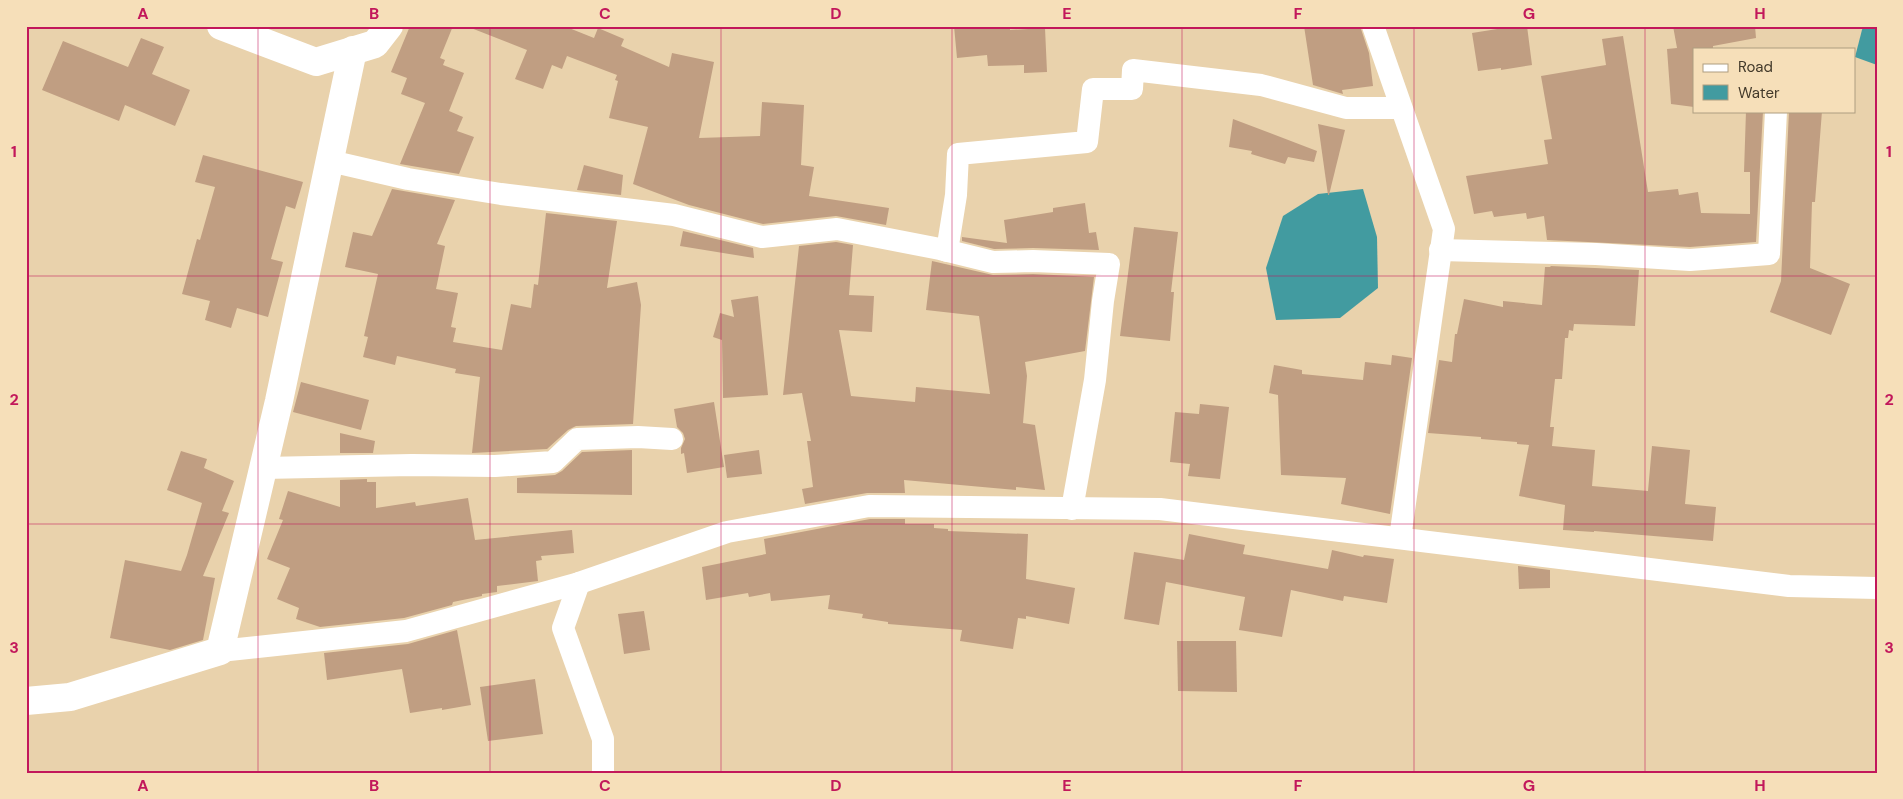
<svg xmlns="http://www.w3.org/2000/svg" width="1903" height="799" viewBox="0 0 1903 799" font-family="'DM Sans',sans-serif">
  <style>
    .water { fill: #429ba0 }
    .building { fill: #c09e82 }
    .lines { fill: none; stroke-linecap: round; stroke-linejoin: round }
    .minor { stroke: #fff; stroke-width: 22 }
    .tertiary { stroke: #fff; stroke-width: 28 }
    .secondary { stroke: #fff; stroke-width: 28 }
    .grid { fill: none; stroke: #c2185b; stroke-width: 1; stroke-opacity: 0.55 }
    .neatline { fill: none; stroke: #c2185b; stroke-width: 2 }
    .grid-label { font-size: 16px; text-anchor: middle; font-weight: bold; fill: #c2185b }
  </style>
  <rect width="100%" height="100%" fill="#e9d2ac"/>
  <g class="water">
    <polygon points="1863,26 1877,26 1877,65 1855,57"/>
    <polygon points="1363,189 1377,237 1378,288 1340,318 1276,320 1266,268 1283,216 1318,194"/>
  </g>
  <g class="building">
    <polygon points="410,26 453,26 440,58 445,60 443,65 464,73 449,111 463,117 457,131 474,137 459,174 400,164 425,103 401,94 407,78 391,72"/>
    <polygon points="471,26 564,26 594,38 598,28 624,39 621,46 669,67 672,53 714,62 699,138 760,136 762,102 804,105 801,165 814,167 809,196 889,208 886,225 836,216 763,224 689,205 633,184 648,127 609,118 618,81 615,80 617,75 567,56 562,69 552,65 543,89 515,79 527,50 471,28"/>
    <polygon points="954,26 1010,26 1010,30 1045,28 1047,72 1024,73 1024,65 988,66 987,55 957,58"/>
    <polygon points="1304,26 1360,26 1369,53 1373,86 1342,90 1343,94 1313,85"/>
    <polygon points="1516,26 1527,26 1532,65 1501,70 1501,68 1478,71 1472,33"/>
    <polygon points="1673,26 1755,26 1756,38 1713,46 1713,49 1694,49 1694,107 1671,104 1667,49 1677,48"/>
    <polygon points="1623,36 1648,192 1678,189 1679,195 1698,192 1701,213 1750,214 1750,172 1744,172 1746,111 1763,111 1756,242 1690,247 1547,240 1544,216 1527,219 1526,213 1494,217 1492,211 1474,214 1466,176 1548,164 1544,140 1552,139 1541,76 1606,65 1602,39"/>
    <polygon points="141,38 164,47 152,74 190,90 175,126 125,105 119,121 42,90 63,41 128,67"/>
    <polygon points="1789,111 1822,111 1815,202 1812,202 1810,268 1850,284 1831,335 1770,312 1781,281"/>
    <polygon points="1233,119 1317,151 1314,162 1288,157 1285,164 1251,154 1252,151 1229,147"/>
    <polygon points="1318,124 1345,130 1329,195 1328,195"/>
    <polygon points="203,155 303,182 295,209 286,206 271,259 283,262 268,317 237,308 231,328 205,320 210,301 182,294 197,239 200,240 215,187 195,182"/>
    <polygon points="584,165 623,175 621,195 577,190"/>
    <polygon points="392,189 455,200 437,244 445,246 436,289 458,293 451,327 456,328 453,342 502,350 511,304 531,308 534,284 538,285 546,213 617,221 607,288 637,282 641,305 633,424 576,426 568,430 547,449 472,453 480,377 455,373 456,369 397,356 395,365 363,357 368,337 364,336 378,274 345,267 353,232 372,236"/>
    <polygon points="1085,203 1089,233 1096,232 1099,250 1033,248 994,249 962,241 962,237 1007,243 1004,220 1053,212 1053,208"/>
    <polygon points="1134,227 1178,232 1171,292 1174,292 1170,341 1120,336"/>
    <polygon points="683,231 753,248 754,258 680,246"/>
    <polygon points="836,242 853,245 849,295 874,296 872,332 839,330 851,396 915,402 916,387 990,394 979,316 926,310 932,261 993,275 1033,274 1094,277 1085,351 1025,362 1027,376 1023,423 1035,425 1045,490 1016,487 1016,490 904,480 905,493 867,493 805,504 802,489 813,487 807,441 811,441 802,393 783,395 799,246"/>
    <polygon points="1550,266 1639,270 1635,326 1574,324 1573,331 1569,330 1568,338 1565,338 1562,379 1555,379 1550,427 1554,427 1552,446 1595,450 1592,486 1648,491 1652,446 1690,450 1685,504 1716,507 1713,541 1594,531 1594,532 1563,530 1565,505 1519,496 1529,445 1517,444 1517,442 1481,439 1481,437 1428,433 1439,360 1452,362 1455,334 1457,334 1464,299 1503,307 1503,301 1542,305 1545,267 1551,267"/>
    <polygon points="758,296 768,395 723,398 722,340 713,337 720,313 734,317 731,300"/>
    <polygon points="1392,355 1412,358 1390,514 1341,504 1346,478 1281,475 1278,395 1269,393 1274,365 1302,370 1302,374 1363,380 1365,362 1391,365"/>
    <polygon points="301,382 369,400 361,430 293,412"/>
    <polygon points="714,402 724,467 687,473 684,453 681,454 681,448 685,439 683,433 677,427 674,409"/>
    <polygon points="1200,404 1229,407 1220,479 1188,476 1190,464 1170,462 1175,412 1199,414"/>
    <polygon points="340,433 375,441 373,453 340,453"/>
    <polygon points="632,450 632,495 517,493 517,478 555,475 562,471 582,452"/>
    <polygon points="759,450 762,474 727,478 724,455"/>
    <polygon points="181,451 207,459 204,468 234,481 222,511 229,513 203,576 215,578 203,640 170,650 110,638 125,560 181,571 187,555 202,503 167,490"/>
    <polygon points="367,479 367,482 376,482 376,508 415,502 416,506 468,498 475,540 572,530 574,553 541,556 542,560 536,561 538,581 497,586 497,592 482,594 482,596 453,602 452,605 404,618 320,627 296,619 299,608 277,599 290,568 267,559 283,520 279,519 288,491 340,507 340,480"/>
    <polygon points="870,519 905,519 905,524 934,524 934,528 948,529 948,531 1028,534 1026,579 1075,588 1069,624 1026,616 1026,619 1018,618 1013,649 960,641 962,630 888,624 888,622 862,618 863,614 828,609 830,595 771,601 770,593 749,597 748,593 706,600 702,567 766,554 764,539"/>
    <polygon points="1189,534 1245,545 1243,554 1328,569 1332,550 1363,557 1364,555 1394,559 1387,603 1344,596 1343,601 1291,590 1282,637 1239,630 1245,597 1166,582 1159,625 1124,619 1134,552 1184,560"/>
    <polygon points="1518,566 1550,570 1550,588 1519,589"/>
    <polygon points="644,611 650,650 624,654 618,614"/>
    <polygon points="457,630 471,705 442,710 442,708 410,713 402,669 327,680 324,653 408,644"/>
    <polygon points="1177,641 1236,641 1237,692 1178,691"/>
    <polygon points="535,679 543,734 488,741 480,687"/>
  </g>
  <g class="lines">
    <g class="minor">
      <polyline points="1373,26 1444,229 1400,538"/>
      <polyline points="330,161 408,179 501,194 674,215 762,237 837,229 940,249 993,262 1033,261 1109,264 1103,301 1095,380 1072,509"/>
      <polyline points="1440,250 1596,254 1690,260 1769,254 1776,111"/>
      <polyline points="947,251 956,195 958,154 1087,142 1093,89 1132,89 1133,70 1261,85 1346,108 1401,108"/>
      <polyline points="263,468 412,465 495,466 553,462 577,439 638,437 672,439"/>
      <polyline points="579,583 563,628 603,739 603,773"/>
      <polyline points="220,651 406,631 579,583 727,532 869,506 1160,509 1789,586 1877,588"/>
    </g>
    <polyline class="tertiary" points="26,701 70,697 220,651 279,401 353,50"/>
    <polyline class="secondary" points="221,26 316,62 375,44 389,26"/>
  </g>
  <path class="grid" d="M 258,26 L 258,773M 490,26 L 490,773M 721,26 L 721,773M 952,26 L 952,773M 1182,26 L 1182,773M 1414,26 L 1414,773M 1645,26 L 1645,773M 26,276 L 1877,276M 26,524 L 1877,524"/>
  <rect width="1903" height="799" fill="none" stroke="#f6dfb9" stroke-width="55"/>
  <rect x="1693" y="48" width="162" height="65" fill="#f6dfb9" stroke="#ae9d80"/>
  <rect x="1703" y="64" width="25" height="8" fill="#ffffff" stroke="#ae9d80"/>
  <text x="1738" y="72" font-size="15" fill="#42392a">Road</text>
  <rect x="1703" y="85" width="25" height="15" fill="#429ba0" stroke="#ae9d80"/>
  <text x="1738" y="98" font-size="15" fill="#42392a">Water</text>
  <rect x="28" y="28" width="1848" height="744" class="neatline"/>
  <g class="grid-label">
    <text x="143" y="19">A</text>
    <text x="374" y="19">B</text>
    <text x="605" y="19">C</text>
    <text x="836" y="19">D</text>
    <text x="1067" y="19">E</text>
    <text x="1298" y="19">F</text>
    <text x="1529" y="19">G</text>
    <text x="1760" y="19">H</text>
    <text x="14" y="157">1</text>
    <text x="1889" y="157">1</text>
    <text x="14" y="405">2</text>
    <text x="1889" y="405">2</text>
    <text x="14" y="653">3</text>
    <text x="1889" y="653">3</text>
    <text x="143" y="791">A</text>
    <text x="374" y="791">B</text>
    <text x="605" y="791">C</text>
    <text x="836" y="791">D</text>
    <text x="1067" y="791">E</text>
    <text x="1298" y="791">F</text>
    <text x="1529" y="791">G</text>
    <text x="1760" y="791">H</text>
  </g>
</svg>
